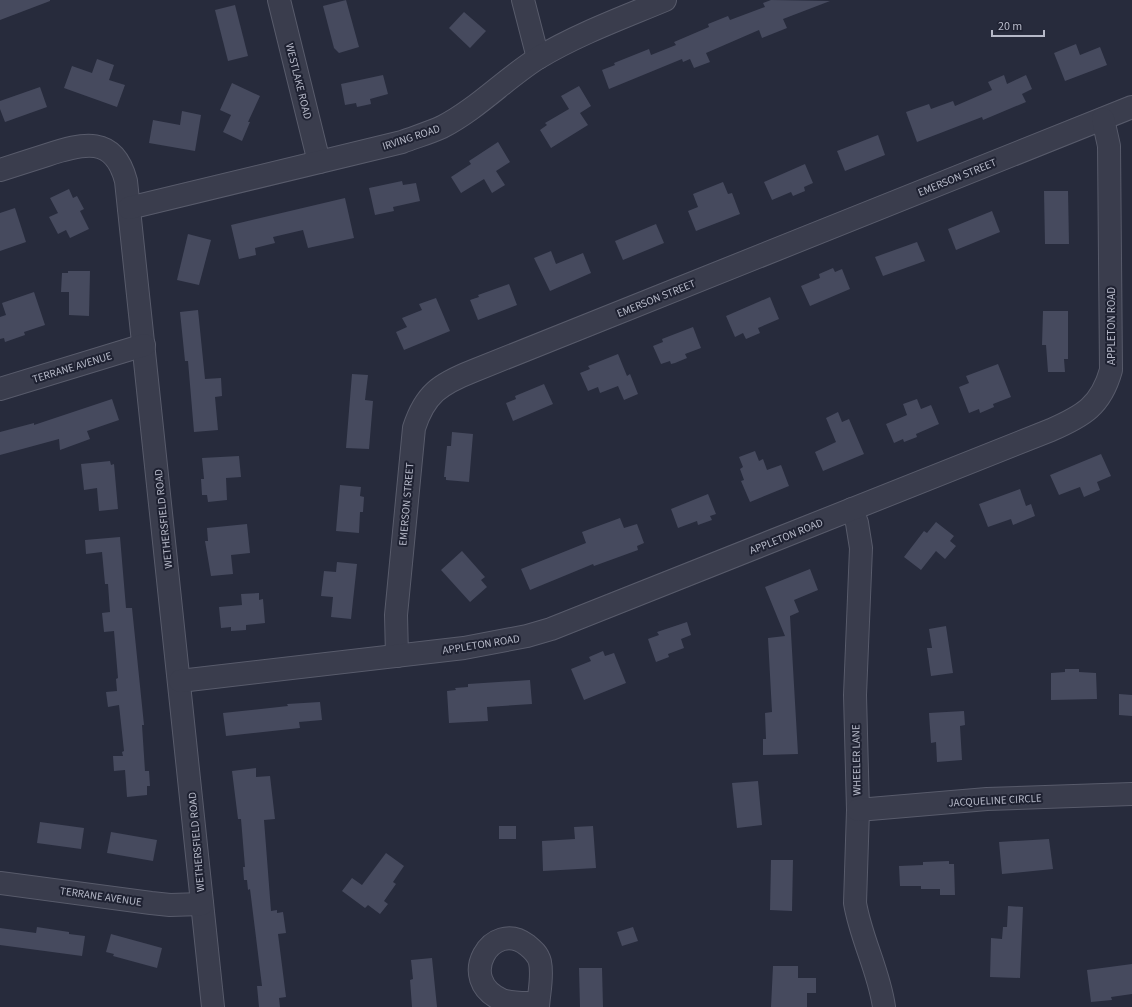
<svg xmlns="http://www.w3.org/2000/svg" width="1132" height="1007" viewBox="0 0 1132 1007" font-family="'Source Sans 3',sans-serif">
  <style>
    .building { fill: #464a5e }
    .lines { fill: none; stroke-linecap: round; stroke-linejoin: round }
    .minor-casing { stroke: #585b6b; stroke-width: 24 }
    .minor { stroke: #3a3d4d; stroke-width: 22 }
    .labels { text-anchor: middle; stroke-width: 4; stroke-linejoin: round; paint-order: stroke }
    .street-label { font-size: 11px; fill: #b6b9c8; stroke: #1f2232 }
  </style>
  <rect width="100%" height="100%" fill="#272b3c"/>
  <g class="building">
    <polygon points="0,0 50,0 50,1 0,20"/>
    <polygon points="346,0 359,47 339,53 334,48 323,6"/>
    <polygon points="771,0 830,1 783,19 787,28 762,38 759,30 706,53 710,62 694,68 690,59 683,62 682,59 609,89 602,70 615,65 614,63 649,49 651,55 676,45 674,42 709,27 708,24 728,16 730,20 765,7 763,3"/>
    <polygon points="235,5 248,56 228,61 215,10"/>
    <polygon points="464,12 486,31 470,48 449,28"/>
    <polygon points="1076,44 1080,55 1100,47 1107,65 1065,81 1054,53"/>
    <polygon points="97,59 114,65 109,80 125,85 117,107 64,88 72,66 92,73"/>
    <polygon points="383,75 388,94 370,99 371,104 357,107 356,103 345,105 341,84"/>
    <polygon points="1004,75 1007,84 1026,75 1032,89 1022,94 1026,102 983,120 982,117 917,142 906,112 929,104 931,109 953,101 955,106 992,90 988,82"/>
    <polygon points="232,83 260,96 248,122 250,122 242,141 223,132 231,115 220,110"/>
    <polygon points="579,86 591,106 580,113 588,125 551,148 540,130 547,125 545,123 569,109 561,96"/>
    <polygon points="40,87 47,107 5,122 0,109 0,101"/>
    <polygon points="182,111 201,115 195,151 149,143 153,120 180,125"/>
    <polygon points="878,135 885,155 845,171 837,151"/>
    <polygon points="498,142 510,162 496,171 505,185 492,193 484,179 461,193 451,177 471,164 469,161"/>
    <polygon points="805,164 813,183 804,187 805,191 793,196 791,192 772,200 764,182"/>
    <polygon points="402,181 403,185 416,183 420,201 393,207 394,211 375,215 369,188"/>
    <polygon points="723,182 728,194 732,193 740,214 696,231 688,211 698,207 693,194"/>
    <polygon points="69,189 73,198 77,196 84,209 80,211 89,229 70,238 66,230 58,234 49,217 58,213 50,198"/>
    <polygon points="1044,191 1068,191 1069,244 1045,244"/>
    <polygon points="345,198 354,238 308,248 303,230 273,237 275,243 255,248 256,255 239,259 231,225"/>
    <polygon points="15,208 26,242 0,251 0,213"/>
    <polygon points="992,211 1000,232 956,250 948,229"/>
    <polygon points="656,224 664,243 623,260 615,241"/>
    <polygon points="188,234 211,240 199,285 177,280"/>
    <polygon points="917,242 925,261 883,276 875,257"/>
    <polygon points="551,251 556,264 583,253 591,273 550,291 534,258"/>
    <polygon points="833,268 835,272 842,269 850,289 810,306 801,286 820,278 819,274"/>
    <polygon points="68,271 90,271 89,316 69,315 69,292 61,292 62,273 68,273"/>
    <polygon points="509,284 517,305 478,320 470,300 479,297 478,295"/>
    <polygon points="34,292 45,325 24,332 25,335 5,342 4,338 0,339 0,317 6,315 2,303"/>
    <polygon points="770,297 779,319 758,328 760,333 746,339 743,333 735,337 726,316"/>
    <polygon points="436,298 450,331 404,350 396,332 407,327 402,318 422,310 419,304"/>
    <polygon points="198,310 205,379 221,378 222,396 215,397 218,430 194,432 188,361 185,361 180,312"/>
    <polygon points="1043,311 1068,311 1068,359 1064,359 1065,372 1048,372 1046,345 1042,345"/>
    <polygon points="693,327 701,348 685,354 687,358 675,363 671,364 670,361 661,364 653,346 663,342 662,339"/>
    <polygon points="618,354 627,376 630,374 638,394 624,400 618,386 600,393 598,387 588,391 580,373 590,369 588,366"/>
    <polygon points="998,364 1011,397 993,404 994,407 980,413 979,409 969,413 959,387 969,383 966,376"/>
    <polygon points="352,374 368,375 365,400 373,401 369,449 346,448"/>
    <polygon points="544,384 553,404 513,421 506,403 516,399 515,396"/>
    <polygon points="112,399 119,420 87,431 90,439 60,450 59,439 0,455 0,432 34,423 34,425"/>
    <polygon points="917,399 921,409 931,405 939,424 916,434 917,437 904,442 903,439 894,443 886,424 907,415 903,404"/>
    <polygon points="838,412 842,422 849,419 864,454 823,471 815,452 836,442 826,418"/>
    <polygon points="452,432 473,434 469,482 446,480 446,477 444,477 447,446 451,446"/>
    <polygon points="755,451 759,461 763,459 767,470 781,465 789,486 750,502 741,481 744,480 740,469 743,467 739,457"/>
    <polygon points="1101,454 1111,476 1097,482 1100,490 1084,497 1080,487 1059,495 1050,475"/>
    <polygon points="239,456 241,477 226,478 227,500 208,502 207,495 202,495 201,479 204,479 202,458"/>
    <polygon points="110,461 111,465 114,464 118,509 99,511 97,488 84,490 81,464"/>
    <polygon points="340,485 361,487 360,496 364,497 363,512 360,512 359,533 336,531"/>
    <polygon points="1020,489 1026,506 1031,504 1035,516 1013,525 1011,519 988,527 979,504"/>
    <polygon points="708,494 716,514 710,516 712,520 698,525 697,521 678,528 671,509"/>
    <polygon points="620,518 624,528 637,524 644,543 637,546 638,550 594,566 593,564 530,590 521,569 586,543 582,532"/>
    <polygon points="936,522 954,536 950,541 956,546 945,559 936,551 921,570 904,557 924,531 927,533"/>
    <polygon points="247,524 250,553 231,555 233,574 211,576 205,541 208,541 207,528"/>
    <polygon points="120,537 126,608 132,608 144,725 142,725 145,771 149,771 150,786 147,786 147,795 127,797 125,770 114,771 113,756 123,756 122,752 124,751 119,705 108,707 106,692 117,691 116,679 118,678 114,631 104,632 102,613 110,612 108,584 105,584 102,552 86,554 85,540"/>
    <polygon points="462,551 485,577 481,580 487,587 470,602 441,570"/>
    <polygon points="337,562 357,564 351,619 331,617 333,597 321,596 324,571 336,572"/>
    <polygon points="810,569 818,590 794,600 799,612 790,616 798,754 763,755 763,739 766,739 765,713 772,712 768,638 785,636 765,587"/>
    <polygon points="259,593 259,600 263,599 265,623 246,625 246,630 231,631 231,627 221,628 219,607 242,605 241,594"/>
    <polygon points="687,622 691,635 681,639 684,648 668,654 669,657 656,662 648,639 659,635 657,632"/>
    <polygon points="946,626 953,673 931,676 927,648 932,648 929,629"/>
    <polygon points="603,651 605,656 614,653 626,683 584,700 571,669 591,661 589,657"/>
    <polygon points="1065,669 1079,669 1079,672 1096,673 1097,699 1051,700 1051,673 1065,672"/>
    <polygon points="530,680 532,704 487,707 488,721 449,723 447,691 456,690 455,688 468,687 468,684"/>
    <polygon points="1119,694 1132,695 1132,716 1119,715"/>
    <polygon points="320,702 322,720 299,722 300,728 226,736 223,713 288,706 287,704"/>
    <polygon points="964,711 965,725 960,726 962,760 937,762 936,742 931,743 929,713"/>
    <polygon points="256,768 256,777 270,776 275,819 264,820 271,911 277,910 277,913 283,912 286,933 278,934 286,997 279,998 280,1007 259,1007 257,986 262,986 250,889 248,890 247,880 244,880 243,867 245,867 241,819 238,819 232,771"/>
    <polygon points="758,781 762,825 737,828 732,783"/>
    <polygon points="40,822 84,828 81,849 37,843"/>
    <rect x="499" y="826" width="17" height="13"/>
    <polygon points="593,826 596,868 543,871 542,841 575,839 574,827"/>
    <polygon points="111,832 157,840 153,861 107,853"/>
    <polygon points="1049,839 1053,869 1002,874 999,842"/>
    <polygon points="386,853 404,866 393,882 396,884 384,901 388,904 380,914 368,905 365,908 342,891 352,878 362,885"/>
    <polygon points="771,860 793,860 792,911 770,910"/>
    <polygon points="949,861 949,864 954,864 955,895 940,895 940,889 921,889 921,886 900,886 899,866 923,865 923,862"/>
    <polygon points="1008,906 1023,907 1020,978 990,977 991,938 1002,939 1003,927 1007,927"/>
    <polygon points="37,927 69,932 69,934 85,936 82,956 0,945 0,928 36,933"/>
    <polygon points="633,927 638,941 622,946 617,932"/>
    <polygon points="111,934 162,948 157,968 113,956 114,954 106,952"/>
    <polygon points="432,958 437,1007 412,1007 410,980 413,979 411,960"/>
    <polygon points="1132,964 1132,994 1111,997 1112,1000 1091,1002 1087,970"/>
    <polygon points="773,966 798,966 798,978 816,978 816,993 807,993 807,1007 771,1007"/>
    <polygon points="579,968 602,968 603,1007 580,1007"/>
  </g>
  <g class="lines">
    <defs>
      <g id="minor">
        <polyline points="279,0 319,162"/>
        <polyline points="523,0 538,58"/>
        <path d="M 0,170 C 16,165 31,160 47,155 C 83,143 114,135 126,181 L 213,1007"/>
        <path d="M 129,208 L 402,142 C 415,137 429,133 442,127 C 477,109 505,79 538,58 C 578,34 622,18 665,0"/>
        <polyline points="0,389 144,345"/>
        <path d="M 852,509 L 857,523 L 861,548 L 855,695 L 858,810 L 855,903 C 861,939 879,971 884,1007"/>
        <path d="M 397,656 L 396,615 L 414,428 C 425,394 440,384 473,371 L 1132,107"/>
        <path d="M 180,681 L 464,648 L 527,636 L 551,629 L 1051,430 C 1083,416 1101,406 1111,370 L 1109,146 L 1103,119"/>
        <polyline points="858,810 987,799 1132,794"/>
        <polyline points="0,883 151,903 170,905 202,904"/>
        <path d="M 538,1007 C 539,992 543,976 540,962 C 538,954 533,950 527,945 C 492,918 455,980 502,1000 C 513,1004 526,1003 538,1003"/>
      </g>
    </defs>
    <use href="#minor" class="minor-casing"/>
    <use href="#minor" class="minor"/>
  </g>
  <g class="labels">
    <g class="street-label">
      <text transform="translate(299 81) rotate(76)" y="4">WESTLAKE ROAD</text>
      <text transform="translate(411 137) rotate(-18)" y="4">IRVING ROAD</text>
      <text transform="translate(957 177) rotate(-22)" y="4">EMERSON STREET</text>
      <text transform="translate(656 298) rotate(-22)" y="4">EMERSON STREET</text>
      <text transform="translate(1111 326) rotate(-90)" y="4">APPLETON ROAD</text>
      <text transform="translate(72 367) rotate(-17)" y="4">TERRANE AVENUE</text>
      <text transform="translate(406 504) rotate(-85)" y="4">EMERSON STREET</text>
      <text transform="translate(163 519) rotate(-96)" y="4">WETHERSFIELD ROAD</text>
      <text transform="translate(786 536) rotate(-22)" y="4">APPLETON ROAD</text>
      <text transform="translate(481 644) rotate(-9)" y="4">APPLETON ROAD</text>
      <text transform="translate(856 760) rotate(-91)" y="4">WHEELER LANE</text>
      <text transform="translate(995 800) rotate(-3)" y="4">JACQUELINE CIRCLE</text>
      <text transform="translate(196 842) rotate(-95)" y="4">WETHERSFIELD ROAD</text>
      <text transform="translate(101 896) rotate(8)" y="4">TERRANE AVENUE</text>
    </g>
  </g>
  <path d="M992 30v6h52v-6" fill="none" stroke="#b6b9c8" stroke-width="2"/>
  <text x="998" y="30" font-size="12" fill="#b6b9c8" stroke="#1f2232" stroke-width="3" paint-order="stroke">20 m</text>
</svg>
